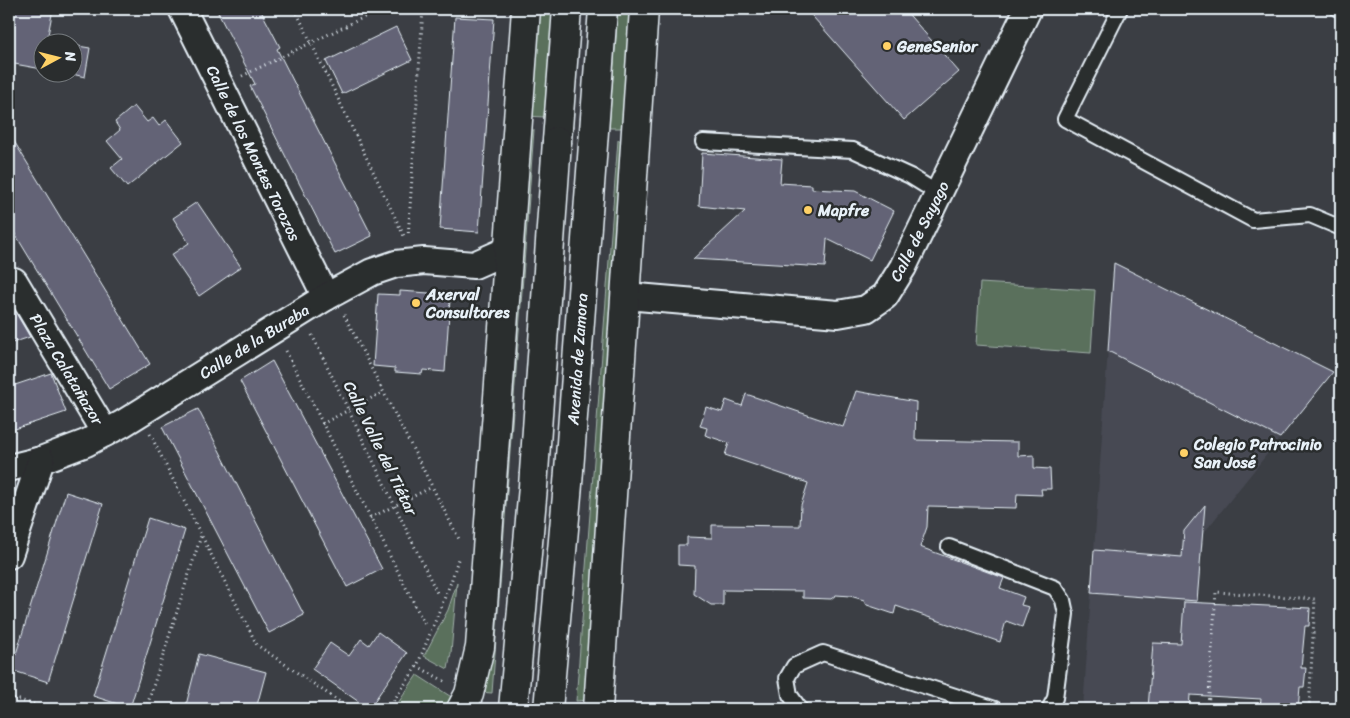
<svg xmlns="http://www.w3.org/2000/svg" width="1350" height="718" viewBox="0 0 1350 718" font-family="Sriracha,sans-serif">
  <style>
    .built { fill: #474953 }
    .green { fill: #5a705c; stroke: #a1b0aa }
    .building { fill: #636476; stroke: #e8f1f8 }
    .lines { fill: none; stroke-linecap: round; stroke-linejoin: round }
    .lane-casing { stroke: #e8f1f8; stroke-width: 18 }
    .street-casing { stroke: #e8f1f8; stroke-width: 30 }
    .highway-casing { stroke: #e8f1f8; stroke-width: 31 }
    .path { stroke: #e8f1f8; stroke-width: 3; stroke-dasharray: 1 4; stroke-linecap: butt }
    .lane { stroke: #2a2d2e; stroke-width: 14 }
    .street { stroke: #2a2d2e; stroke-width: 26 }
    .highway { stroke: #2a2d2e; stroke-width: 28 }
    .highway-bridge-casing { stroke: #e8f1f8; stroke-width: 31; stroke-linecap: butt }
    .highway-bridge { stroke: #2a2d2e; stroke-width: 28 }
    .poi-dot { fill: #ffd166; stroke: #2a2d2e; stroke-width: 2 }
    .labels { text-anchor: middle; stroke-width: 5; stroke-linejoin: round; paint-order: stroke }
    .poi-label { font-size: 16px; font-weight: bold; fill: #e8f1f8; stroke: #2a2d2e; text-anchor: start }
    .street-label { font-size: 16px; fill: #e8f1f8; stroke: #2a2d2e }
  </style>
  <rect width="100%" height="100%" fill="#3b3e44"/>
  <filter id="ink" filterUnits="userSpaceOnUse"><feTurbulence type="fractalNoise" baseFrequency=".02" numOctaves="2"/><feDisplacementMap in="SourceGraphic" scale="10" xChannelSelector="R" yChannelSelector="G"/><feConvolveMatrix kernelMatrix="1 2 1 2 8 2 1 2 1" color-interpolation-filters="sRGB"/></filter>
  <g filter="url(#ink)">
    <polygon class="built" points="1114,263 1333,372 1203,534 1189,709 1083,709"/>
    <g class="green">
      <polygon points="535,9 553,9 544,117 526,116"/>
      <polygon points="618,9 635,9 628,128 609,128"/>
      <polygon points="524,130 534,130 492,693 479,692"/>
      <polygon points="618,140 628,141 590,700 576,701"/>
      <polygon points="980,283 1095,290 1091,353 976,345"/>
      <polygon points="457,583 451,653 448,669 424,656 448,610"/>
      <polygon points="417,675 453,698 444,709 394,709"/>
    </g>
    <g class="building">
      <polygon points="9,9 53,9 47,40 60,42 42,42 42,69 9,63"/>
      <polygon points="216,9 260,9 280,47 277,49 372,236 335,254 250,86 255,84"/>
      <polygon points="806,9 904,9 959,72 904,120"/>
      <polygon points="455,17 494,19 479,232 440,229"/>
      <polygon points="396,27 412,60 342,94 326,61"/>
      <polygon points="72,45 90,48 85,77 63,72 72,72"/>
      <polygon points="134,106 147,122 153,118 159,126 166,120 183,142 127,187 111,168 122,159 107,141 120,130 115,122"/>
      <polygon points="9,133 150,364 109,389 9,224"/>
      <polygon points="702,153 782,159 780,183 812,185 812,189 855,191 894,211 870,260 827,239 825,267 693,259 745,211 699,206"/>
      <polygon points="197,202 241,267 199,296 171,255 189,243 173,218"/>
      <polygon points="1114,263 1333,372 1280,438 1108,351"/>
      <polygon points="400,291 429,293 428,297 450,299 445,372 423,370 422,374 395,372 395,368 373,366 378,294 400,295"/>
      <polygon points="9,301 30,337 9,344"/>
      <polygon points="272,361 382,569 347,587 240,381"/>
      <polygon points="51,373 66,412 9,431 9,387"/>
      <polygon points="856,391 916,402 915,440 1018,442 1018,456 1034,455 1034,468 1050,469 1051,489 1041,489 1042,495 1017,494 1016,508 928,506 927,527 920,547 1004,578 1000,588 1024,597 1021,605 1029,607 1022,627 1006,621 1000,642 896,606 894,614 867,605 864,600 850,596 836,595 831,599 803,598 803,591 723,590 723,605 711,605 694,594 695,566 678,565 678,545 687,545 687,537 712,538 712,525 800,526 801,505 808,483 725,455 729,443 705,435 707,428 700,426 706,407 722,412 726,400 742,406 746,394 843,427"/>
      <polygon points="198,409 304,615 269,633 162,427"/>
      <polygon points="66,492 103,504 48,682 11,670"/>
      <polygon points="1205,505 1197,601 1091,593 1094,550 1182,557 1184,531"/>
      <polygon points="148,518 185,530 130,708 93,696"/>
      <polygon points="1184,602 1310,608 1309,626 1305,626 1301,668 1306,668 1304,687 1300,687 1298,709 1260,709 1261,699 1190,695 1189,709 1148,709 1153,643 1181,644"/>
      <polygon points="378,632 407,653 369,709 312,669 330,643 349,656 361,639 369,645"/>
      <polygon points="199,654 266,672 256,709 185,709"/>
    </g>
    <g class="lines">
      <defs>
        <g id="lane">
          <polyline points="1120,9 1065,119 1253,220 1310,215 1341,228"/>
          <polyline points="1338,9 1341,10"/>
          <polyline points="703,142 853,150 910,176 939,194"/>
          <polyline points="949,547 1055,588 1063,600 1066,614 1055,698 1049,709"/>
          <polyline points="800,709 790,695 787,678 794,666 823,653 995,709"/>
        </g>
        <g id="street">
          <polyline points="182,9 326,297"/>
          <polyline points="14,281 105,433"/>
          <polyline points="626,296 838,314 866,309 885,296 903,267 1028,9"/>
          <polyline points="9,468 41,460 86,443 122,424 326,297 372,272 396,264 424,261 474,265 508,250"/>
          <polyline points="9,555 41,460"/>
        </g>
        <g id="highway">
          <polyline points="557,141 567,9"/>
          <polyline points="461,709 469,694 480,647 526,9"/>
          <polyline points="548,709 568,484 603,9"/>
          <polyline points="598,709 644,9"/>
        </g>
      </defs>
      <use href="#lane" class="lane-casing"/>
      <use href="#street" class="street-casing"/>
      <use href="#highway" class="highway-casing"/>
      <g class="path">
        <polyline points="295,9 405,238"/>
        <polyline points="242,76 381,9"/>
        <polyline points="408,238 423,9"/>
        <polyline points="344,315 459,539"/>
        <polyline points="312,335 438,595"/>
        <polyline points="286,351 426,627"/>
        <polyline points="322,424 383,392"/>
        <polyline points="150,434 257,645 350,709"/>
        <polyline points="370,518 432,487"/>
        <polyline points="417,666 446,682"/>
        <polyline points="9,697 50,709"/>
        <polyline points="623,708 632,709"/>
        <polyline points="146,709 201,536"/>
        <polyline points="388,709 417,666 451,582 459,556"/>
        <polyline points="1208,709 1216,592 1315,599 1309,709"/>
      </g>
      <use href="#lane" class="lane"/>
      <use href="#street" class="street"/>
      <use href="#highway" class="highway"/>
      <defs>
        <polyline id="highway-bridge" points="513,709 533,487 557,141"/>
      </defs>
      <use href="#highway-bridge" class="highway-bridge-casing"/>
      <use href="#highway-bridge" class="highway-bridge"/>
    </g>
  </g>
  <g class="poi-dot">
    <circle cx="887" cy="46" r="5"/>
    <circle cx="808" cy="210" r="5"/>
    <circle cx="416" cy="303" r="5"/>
    <circle cx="1184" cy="453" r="5"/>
  </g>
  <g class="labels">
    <g class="poi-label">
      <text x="897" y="52">GeneSenior</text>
      <text x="818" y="216">Mapfre</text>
      <text x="426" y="300">Axerval<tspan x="426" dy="18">Consultores</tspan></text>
      <text x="1194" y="450">Colegio Patrocinio<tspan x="1194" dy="18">San José</tspan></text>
    </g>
    <g class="street-label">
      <text transform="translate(254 153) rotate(64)" y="6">Calle de los Montes Torozos</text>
      <text transform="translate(919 231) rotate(-63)" y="6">Calle de Sayago</text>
      <text transform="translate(254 341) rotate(-32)" y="6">Calle de la Bureba</text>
      <text transform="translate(577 359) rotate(-86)" y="6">Avenida de Zamora</text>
      <text transform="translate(67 369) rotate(59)" y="6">Plaza Calatañazor</text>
      <text transform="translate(381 448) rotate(64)" y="6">Calle Valle del Tiétar</text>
    </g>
  </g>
  <rect width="1350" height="718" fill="none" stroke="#2a2d2e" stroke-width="30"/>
  <rect x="15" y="15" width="1320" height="688" fill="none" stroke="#e8f1f8" stroke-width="2" filter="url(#ink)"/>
  <g transform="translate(58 58) rotate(83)"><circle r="24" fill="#2a2d2e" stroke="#767b7f"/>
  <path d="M0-4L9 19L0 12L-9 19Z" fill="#ffd166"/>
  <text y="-8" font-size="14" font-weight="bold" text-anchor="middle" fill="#e8f1f8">N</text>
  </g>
</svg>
